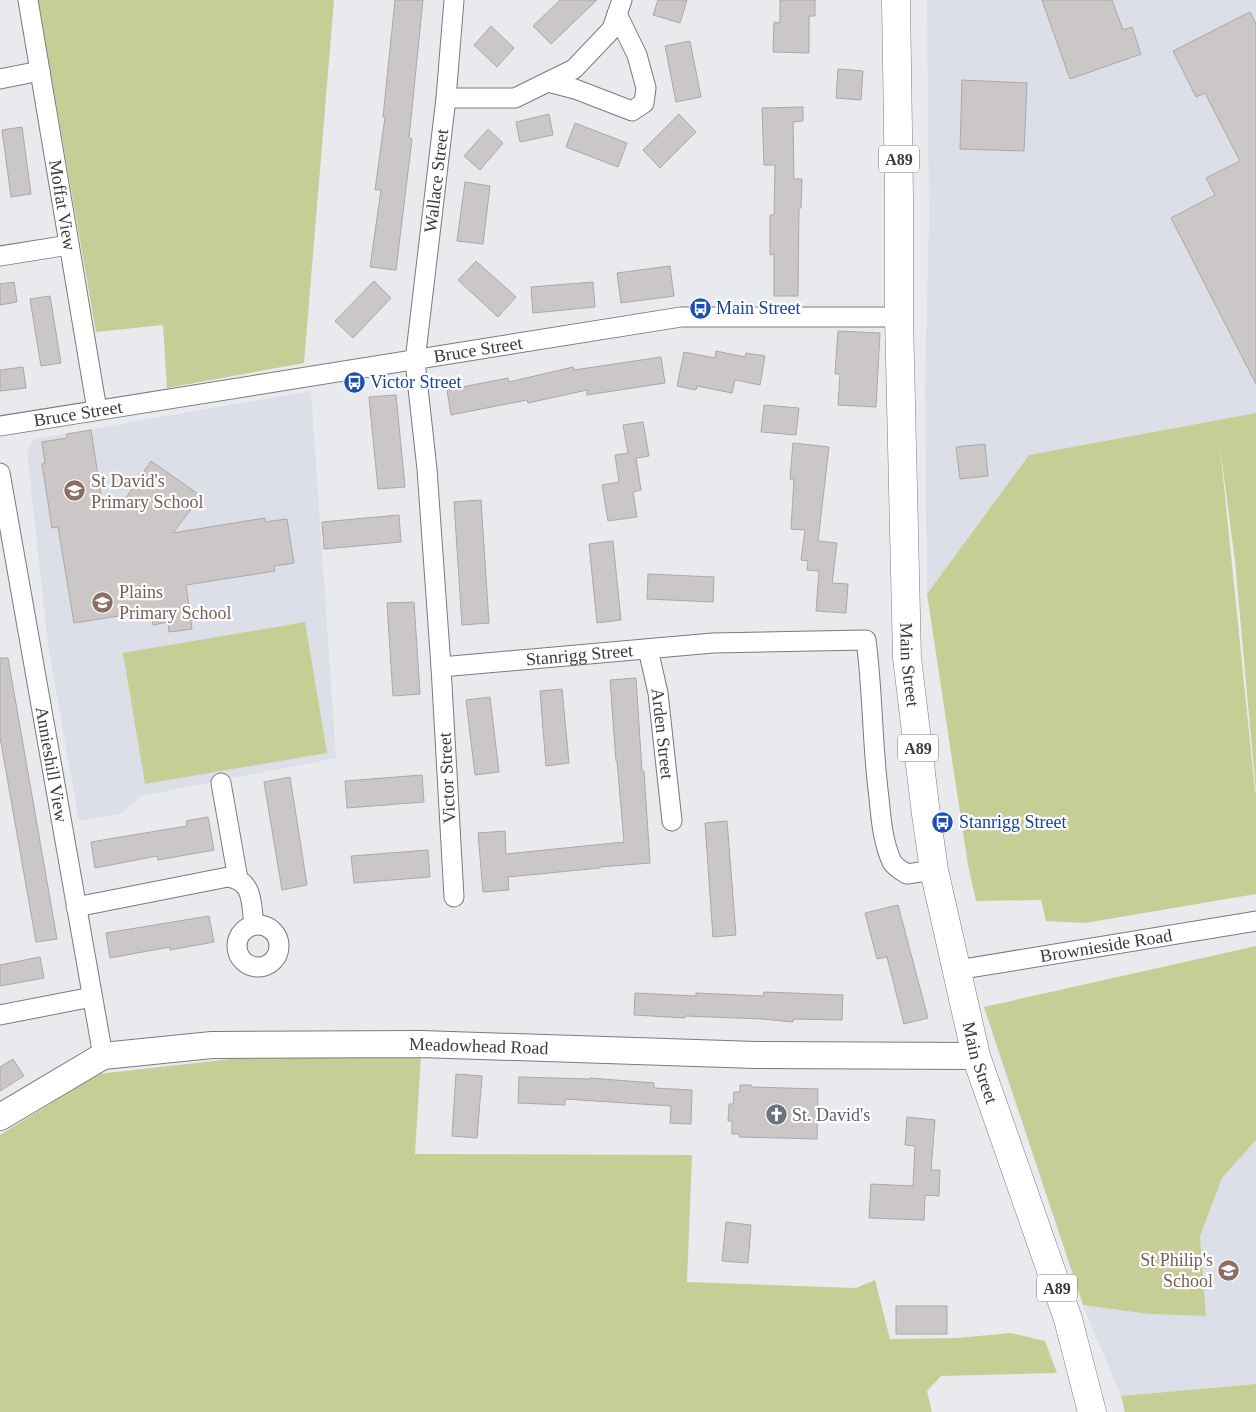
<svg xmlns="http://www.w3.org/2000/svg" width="1256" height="1412" viewBox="0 0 1256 1412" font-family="'Times New Roman',serif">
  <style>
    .built { fill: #dcdee8 }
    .green { fill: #c6ce95; fill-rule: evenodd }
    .building { fill: #cbc7c6; stroke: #aba8a6 }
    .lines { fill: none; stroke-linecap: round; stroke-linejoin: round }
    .street-casing { stroke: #7a7b7e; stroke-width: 21 }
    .secondary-casing { stroke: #7a7b7e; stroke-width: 28 }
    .primary-casing { stroke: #7a7b7e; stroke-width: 29 }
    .street { stroke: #fff; stroke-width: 19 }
    .secondary { stroke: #fff; stroke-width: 26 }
    .primary { stroke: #fff; stroke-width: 28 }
    .labels { text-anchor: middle; stroke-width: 4.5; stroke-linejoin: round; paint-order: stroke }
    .shield { fill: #fff; stroke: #767677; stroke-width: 1 }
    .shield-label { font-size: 16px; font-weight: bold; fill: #3b3b3d }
    .street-label { font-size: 18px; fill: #3b3b3d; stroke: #fff }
    .transit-label { font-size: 18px; fill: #164399; stroke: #fff; text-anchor: start }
    .education-label { font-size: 18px; fill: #785e54; stroke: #fff; text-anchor: start }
    .worship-label { font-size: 18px; fill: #5b616d; stroke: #fff; text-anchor: start }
  </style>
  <rect width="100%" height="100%" fill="#e9eaee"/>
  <g class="built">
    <polygon points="927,0 1256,0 1256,413 1029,455 927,594 925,387 929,220"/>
    <polygon points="311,391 336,758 141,796 120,814 79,821 48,644 27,452 34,439"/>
    <polygon points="1256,1140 1256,1384 1121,1396 1083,1305 1149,1314 1206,1316 1200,1236 1222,1178"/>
  </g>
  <g class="green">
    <polygon points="38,0 334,0 304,363 167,388 163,325 96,332"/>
    <path d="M 1256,413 L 1256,894 L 1085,923 L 1046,921 L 1041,900 L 976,901 L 968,865 L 927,594 L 1029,455 ZM 1220,447 L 1235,561 L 1256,792 L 1255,791 Z"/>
    <polygon points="305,622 327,753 145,784 123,653"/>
    <polygon points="1256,946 1256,1140 1222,1178 1200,1236 1206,1316 1149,1314 1083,1305 984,1007"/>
    <polygon points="421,1055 415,1154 692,1155 687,1282 856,1288 875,1280 890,1339 957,1338 1011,1333 1045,1341 1057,1373 941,1376 927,1391 932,1412 0,1412 0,1135 98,1074 231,1059"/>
    <polygon points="1256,1384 1256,1412 1125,1412 1121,1396"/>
  </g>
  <g class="building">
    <polygon points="395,0 423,0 409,138 412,139 396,270 370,267 381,190 375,190 385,117 383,117"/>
    <polygon points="560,0 597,0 551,44 533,26"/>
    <polygon points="658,0 687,0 680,23 653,15"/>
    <polygon points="780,0 815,0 815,16 809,16 809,53 773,52 774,22 780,23"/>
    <polygon points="1042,0 1112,0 1123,30 1132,27 1141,54 1070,79"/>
    <polygon points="1250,12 1256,24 1256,384 1171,218 1215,195 1206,178 1240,161 1205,93 1196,97 1173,51"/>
    <polygon points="491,26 514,48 497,67 474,45"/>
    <polygon points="690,41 701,97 676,102 665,46"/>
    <polygon points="838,69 863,71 861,100 836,98"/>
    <polygon points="962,80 1027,83 1024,151 960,149"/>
    <polygon points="803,107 803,121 793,122 794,179 802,179 801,208 799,208 798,296 774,296 774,254 770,255 770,215 774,215 775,165 764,165 762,108"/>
    <polygon points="549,114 553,135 520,142 516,122"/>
    <polygon points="679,114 696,132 660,168 643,150"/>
    <polygon points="575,123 627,143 618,167 566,147"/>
    <polygon points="22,127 31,194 11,197 2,130"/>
    <polygon points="488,129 503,143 480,170 464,156"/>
    <polygon points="465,182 490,186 483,244 457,241"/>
    <polygon points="476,261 516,297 498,317 458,280"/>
    <polygon points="670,266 674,296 621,303 617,273"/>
    <polygon points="374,281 391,298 353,338 335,321"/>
    <polygon points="14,282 17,302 0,305 0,284"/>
    <polygon points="593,282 595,307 533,313 531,287"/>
    <polygon points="50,296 61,363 41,366 30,299"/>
    <polygon points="838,331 880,333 876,407 838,405 840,374 835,374"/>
    <polygon points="716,351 745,357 746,353 765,356 760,385 735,380 732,393 697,386 696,390 677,386 684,352 715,358"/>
    <polygon points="661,357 665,383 587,395 587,390 528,403 527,400 451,415 447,390 508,378 509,382 573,367 574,370"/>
    <polygon points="23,367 26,388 0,391 0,370"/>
    <polygon points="396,395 405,487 378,489 369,397"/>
    <polygon points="764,405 799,408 796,435 761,432"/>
    <polygon points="643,422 649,456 636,458 641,490 633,492 637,517 608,521 602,485 619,482 615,455 628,453 623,425"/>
    <polygon points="91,430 102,502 126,498 151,461 201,496 173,533 265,518 265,522 287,519 294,563 274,566 275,571 186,585 192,629 169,632 168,622 153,625 151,611 74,623 58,527 52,528 42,464 45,463 42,442 67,438 67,434"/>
    <polygon points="793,443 829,447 818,541 837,543 832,583 848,584 846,613 816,611 819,571 807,570 808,561 801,560 805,530 791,529 794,479 790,479"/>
    <polygon points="985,444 988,476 960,479 956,447"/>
    <polygon points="481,500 489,623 462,625 454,502"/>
    <polygon points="399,515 401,542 324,549 322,522"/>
    <polygon points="613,541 621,620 597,623 589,544"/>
    <polygon points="648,574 714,577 713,602 647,599"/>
    <polygon points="414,602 420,694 393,696 387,603"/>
    <polygon points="0,658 8,658 57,939 36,942 0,737"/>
    <polygon points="636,678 642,771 644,771 650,863 600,867 600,868 508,877 509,890 483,892 478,833 505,831 506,854 624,842 617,761 616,761 610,680"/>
    <polygon points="562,689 569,763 546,766 540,691"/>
    <polygon points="490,697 499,772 475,775 466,700"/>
    <polygon points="422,775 424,802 347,808 345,781"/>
    <polygon points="290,777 307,885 282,890 264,782"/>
    <polygon points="208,817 214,850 158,860 157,856 95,868 91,842 187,826 186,821"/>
    <polygon points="727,821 736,935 713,937 705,823"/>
    <polygon points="428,850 430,877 354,883 351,856"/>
    <polygon points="898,905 928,1018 904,1024 887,957 877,959 865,913"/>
    <polygon points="209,916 214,942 170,950 170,947 110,958 106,933"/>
    <polygon points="40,957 44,978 0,986 0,965"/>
    <polygon points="764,992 843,995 842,1020 793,1019 793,1022 762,1019 685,1016 685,1018 634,1015 635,993 696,996 696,993 763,996"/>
    <polygon points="13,1059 24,1076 0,1091 0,1067"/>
    <polygon points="456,1074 482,1076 477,1138 452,1136"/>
    <polygon points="519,1077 590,1079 590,1078 654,1083 654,1088 692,1090 691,1124 670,1123 671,1106 565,1099 565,1105 518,1103"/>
    <polygon points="740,1085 751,1085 752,1087 818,1089 817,1139 739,1137 739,1134 732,1134 732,1121 728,1121 729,1104 733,1104 734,1092 740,1092"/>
    <polygon points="907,1117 935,1120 931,1170 940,1170 939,1196 925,1195 924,1220 869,1218 871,1184 913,1186 915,1146 905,1145"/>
    <polygon points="726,1222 751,1225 748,1263 722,1261"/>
    <rect x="896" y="1306" width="51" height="28"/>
  </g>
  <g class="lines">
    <defs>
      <g id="street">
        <path id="s1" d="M 28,0 L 97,410"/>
        <polyline points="0,79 40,71"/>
        <polyline points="548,82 575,89 632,111 644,103 646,88 637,55 617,14"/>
        <polyline points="446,98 515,98 574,69 612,29 622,0"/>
        <polyline points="0,256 69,245"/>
        <path id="s2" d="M 0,426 L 681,317 L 899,317"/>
        <path id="s3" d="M 0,473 L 103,1056"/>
        <path id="s4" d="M 648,649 L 658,693 L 672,821"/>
        <path id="s5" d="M 441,667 L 713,643 L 866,640 C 873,692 872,745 879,798 C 881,819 883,843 892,862 C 895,867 902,871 907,874 L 934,870"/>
        <polyline points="221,783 238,879"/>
        <path id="s6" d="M 454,897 L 441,667 L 427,469 L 415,361 L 446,98 L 454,0"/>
        <path d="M 76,907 L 228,877 C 254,881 251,903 254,925"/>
        <circle cx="258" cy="946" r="21"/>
        <path id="s7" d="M 957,970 L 1256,921"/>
        <polyline points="0,1015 92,997"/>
      </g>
      <g id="secondary">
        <path id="s8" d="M 0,1117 L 103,1056 L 212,1045 L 421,1044 L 756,1055 L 976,1056"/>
      </g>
      <g id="primary">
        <path id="s9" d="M 896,0 L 899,196 L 899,317 L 907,658 L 926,814 L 934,870 L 976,1056 L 1068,1319 L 1092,1412"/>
      </g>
    </defs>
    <use href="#street" class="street-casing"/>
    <use href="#secondary" class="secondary-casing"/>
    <use href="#primary" class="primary-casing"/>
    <use href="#street" class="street"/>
    <use href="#secondary" class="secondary"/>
    <use href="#primary" class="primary"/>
  </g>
  <defs>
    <symbol id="bus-disc" viewBox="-11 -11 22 22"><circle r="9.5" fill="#1a4fb4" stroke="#fff"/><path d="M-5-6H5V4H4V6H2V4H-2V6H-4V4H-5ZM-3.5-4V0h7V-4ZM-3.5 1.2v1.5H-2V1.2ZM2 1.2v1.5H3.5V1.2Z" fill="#fff"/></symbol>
    <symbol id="school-disc" viewBox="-11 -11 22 22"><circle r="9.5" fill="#8d6e63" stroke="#fff"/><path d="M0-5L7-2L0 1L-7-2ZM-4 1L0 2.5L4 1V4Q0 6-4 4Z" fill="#fff"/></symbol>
    <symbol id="church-disc" viewBox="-11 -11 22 22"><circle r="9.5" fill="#6b7280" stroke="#fff"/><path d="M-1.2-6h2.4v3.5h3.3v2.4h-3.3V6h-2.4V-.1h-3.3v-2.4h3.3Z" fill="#fff"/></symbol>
  </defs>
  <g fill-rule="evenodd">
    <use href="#bus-disc" x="688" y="296" width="25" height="25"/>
    <use href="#bus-disc" x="342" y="370" width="25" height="25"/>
    <use href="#school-disc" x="62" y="478" width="25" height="25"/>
    <use href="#school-disc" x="90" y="590" width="25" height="25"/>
    <use href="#bus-disc" x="930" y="810" width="25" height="25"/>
    <use href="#church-disc" x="764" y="1102" width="25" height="25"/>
    <use href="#school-disc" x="1216" y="1258" width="25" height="25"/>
  </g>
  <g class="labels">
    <g class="shield">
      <rect x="879" y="145.5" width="40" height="27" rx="4"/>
      <rect x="898" y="734.5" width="40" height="27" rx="4"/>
      <rect x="1037" y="1274.5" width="40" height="27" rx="4"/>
    </g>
    <g class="shield-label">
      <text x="899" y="165">A89</text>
      <text x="918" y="754">A89</text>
      <text x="1057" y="1294">A89</text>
    </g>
    <g class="street-label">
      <text dy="6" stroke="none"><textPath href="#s6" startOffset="719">Wallace Street</textPath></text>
      <text dy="6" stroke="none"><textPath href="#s1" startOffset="208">Moffat View</textPath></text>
      <text dy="6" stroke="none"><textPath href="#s2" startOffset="484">Bruce Street</textPath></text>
      <text dy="6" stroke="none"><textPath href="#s2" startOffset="79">Bruce Street</textPath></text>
      <text dy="6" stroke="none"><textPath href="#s5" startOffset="139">Stanrigg Street</textPath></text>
      <text dy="6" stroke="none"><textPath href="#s9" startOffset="665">Main Street</textPath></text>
      <text dy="6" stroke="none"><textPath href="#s4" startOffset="86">Arden Street</textPath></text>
      <text dy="6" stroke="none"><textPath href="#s3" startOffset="296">Annieshill View</textPath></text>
      <text transform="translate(447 778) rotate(-93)" y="6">Victor Street</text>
      <text dy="6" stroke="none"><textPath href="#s7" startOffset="151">Brownieside Road</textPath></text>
      <text dy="6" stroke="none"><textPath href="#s8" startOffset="496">Meadowhead Road</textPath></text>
      <text dy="6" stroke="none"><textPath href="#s9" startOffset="1070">Main Street</textPath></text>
    </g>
    <g class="transit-label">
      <text x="716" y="314">Main Street</text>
      <text x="370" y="388">Victor Street</text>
      <text x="959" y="828">Stanrigg Street</text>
    </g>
    <g class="education-label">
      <text x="91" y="487">St David's<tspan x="91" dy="21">Primary School</tspan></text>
      <text x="119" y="598">Plains<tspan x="119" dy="21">Primary School</tspan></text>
      <text x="1213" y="1266" text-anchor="end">St Philip's<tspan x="1213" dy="21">School</tspan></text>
    </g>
    <g class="worship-label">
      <text x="792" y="1121">St. David's</text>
    </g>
  </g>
</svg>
